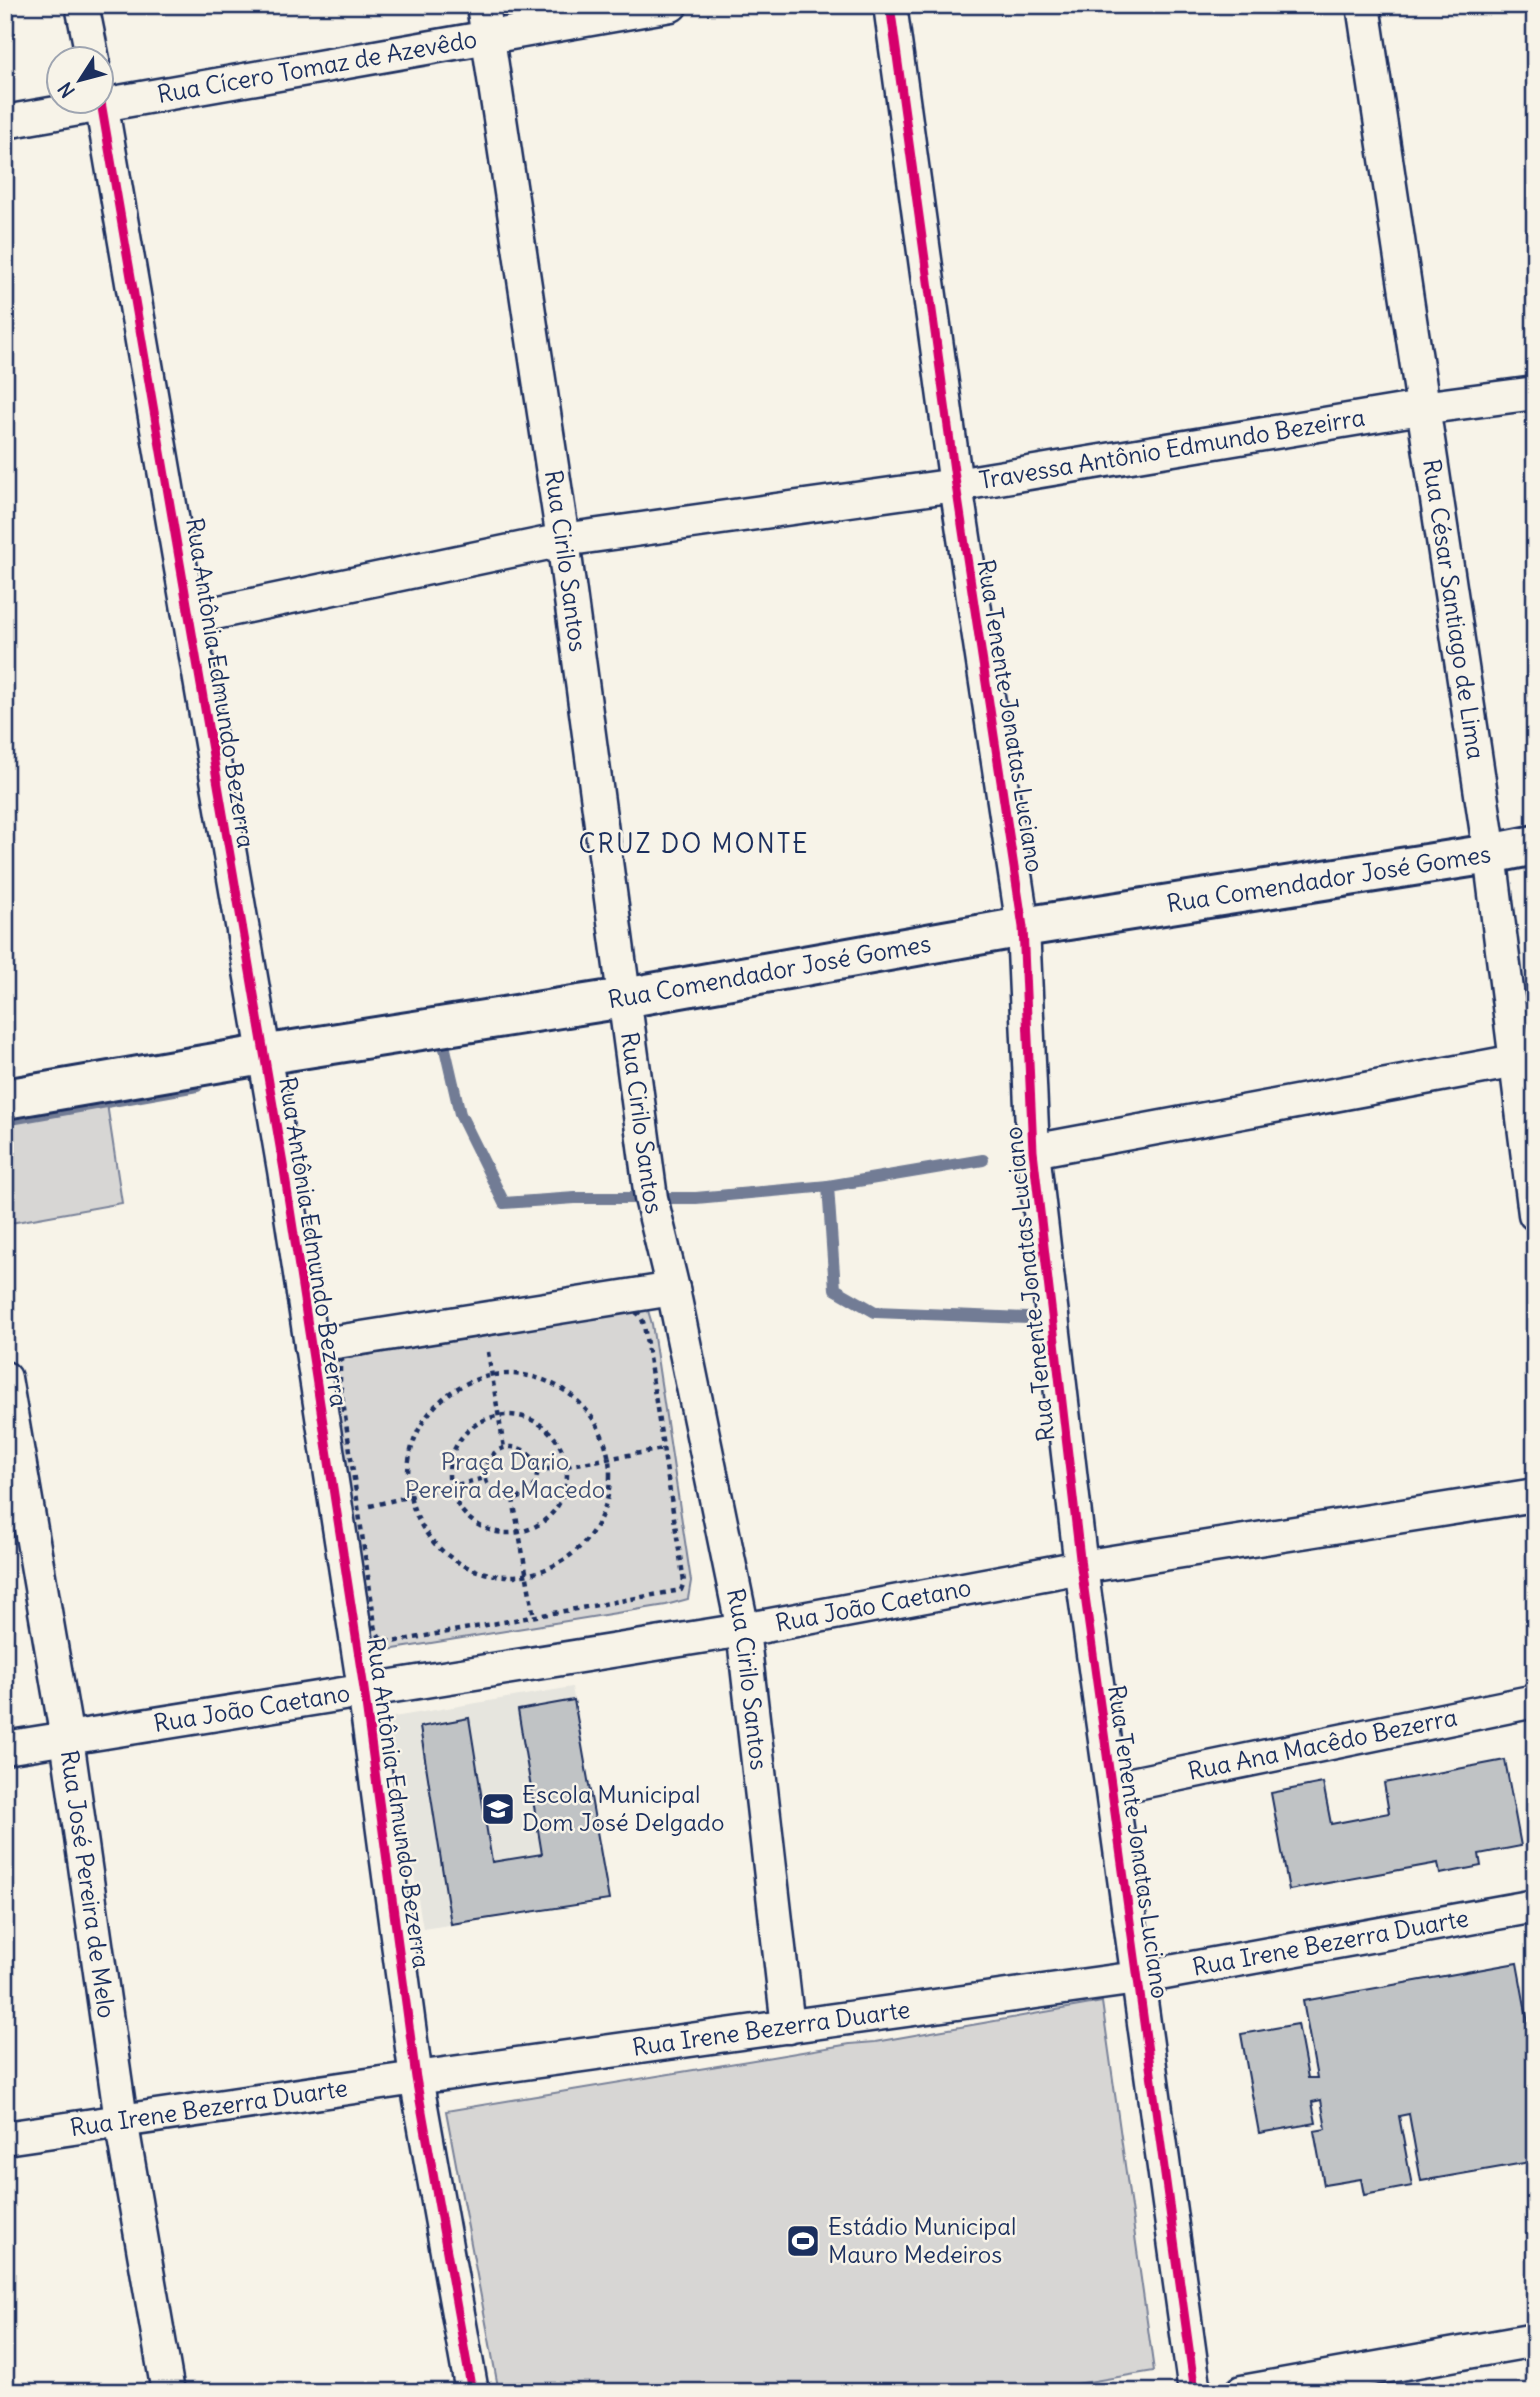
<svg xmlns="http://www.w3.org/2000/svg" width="1540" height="2397" viewBox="0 0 1540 2397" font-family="Delius,sans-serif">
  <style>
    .built { fill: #e6e5de }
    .green { fill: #d7d6d4; stroke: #798299; stroke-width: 2 }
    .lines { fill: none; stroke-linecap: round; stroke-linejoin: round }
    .stream { stroke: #727c95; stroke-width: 12 }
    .building { fill: #c0c3c5; stroke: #1b2f5e; stroke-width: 2 }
    .street-casing { stroke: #1b2f5e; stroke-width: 37 }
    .secondary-casing { stroke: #1b2f5e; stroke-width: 44 }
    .path { stroke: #1b2f5e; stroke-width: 4.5; stroke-dasharray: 5 5; stroke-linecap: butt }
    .street { stroke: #f7f3e8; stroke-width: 32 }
    .secondary { stroke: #f7f3e8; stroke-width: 38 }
    .cycleway-casing { stroke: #f7f3e8; stroke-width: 13 }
    .cycleway { stroke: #d6006c; stroke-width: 9 }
    .labels { text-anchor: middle; stroke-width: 5; stroke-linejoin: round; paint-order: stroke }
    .street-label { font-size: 24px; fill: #1b2f5e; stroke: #f7f3e8 }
    .park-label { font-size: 24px; fill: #415076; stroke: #f7f3e8 }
    .poi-label { font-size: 24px; fill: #1b2f5e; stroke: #f7f3e8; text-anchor: start }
    .neighbourhood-label { font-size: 26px; letter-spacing: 2px; fill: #1b2f5e; stroke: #f7f3e8 }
  </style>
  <rect width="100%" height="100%" fill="#f7f3e8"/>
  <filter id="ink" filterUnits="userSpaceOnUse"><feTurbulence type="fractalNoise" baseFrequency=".0143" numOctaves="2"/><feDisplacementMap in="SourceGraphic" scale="14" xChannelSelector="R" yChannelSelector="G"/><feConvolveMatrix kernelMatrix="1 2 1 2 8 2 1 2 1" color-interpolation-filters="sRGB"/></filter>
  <g filter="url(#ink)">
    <polygon class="built" points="572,1687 609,1900 423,1929 388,1718"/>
    <g class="green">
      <polygon points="107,1104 122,1203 5,1224 5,1121"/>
      <polygon points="646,1304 652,1324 691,1581 688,1599 666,1605 394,1649 382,1650 373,1647 329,1355"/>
      <polygon points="1102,2002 1154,2371 1029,2392 499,2392 446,2111 850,2044 875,2042"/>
    </g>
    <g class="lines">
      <g class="stream">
        <polyline points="435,1042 443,1040 460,1114 504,1203 575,1198 696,1198 828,1186 835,1289 875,1312 1029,1318"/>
        <polyline points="5,1120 197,1086"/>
        <polyline points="828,1186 983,1160"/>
      </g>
    </g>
    <g class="building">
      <polygon points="574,1700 609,1900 451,1924 420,1727 469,1718 492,1862 542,1854 518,1710"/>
      <polygon points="1505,1760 1521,1846 1479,1854 1481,1866 1440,1874 1438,1863 1289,1890 1271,1793 1323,1783 1331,1824 1389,1813 1384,1783"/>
      <polygon points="1517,1963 1535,2061 1535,2161 1421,2181 1409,2114 1399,2116 1412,2186 1364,2195 1361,2179 1324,2185 1314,2131 1326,2129 1321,2100 1312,2102 1316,2123 1259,2133 1241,2034 1298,2024 1308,2078 1317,2078 1303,2001"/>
    </g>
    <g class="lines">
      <defs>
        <g id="street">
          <polyline points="82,5 93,60"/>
          <path id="s1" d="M 483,5 L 563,540 L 651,1198 L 673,1289 L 743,1630 L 788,2027"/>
          <polyline points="890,5 956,485 1023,927 1033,1151 1081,1567 1195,2392"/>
          <path id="s2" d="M 1363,5 L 1490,854 L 1535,1214"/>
          <polyline points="101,102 284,1170 364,1689 416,2078 472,2392"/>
          <path id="s3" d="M 5,122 L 671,5"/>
          <path id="s4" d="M 191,618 L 563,540 L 956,485 L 1421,408 L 1535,393"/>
          <polyline points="1033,1151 1516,1061"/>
          <polyline points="311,1346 673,1289"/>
          <path id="s5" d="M 5,1378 L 67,1739 L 121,2120 L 168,2392"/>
          <path id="s6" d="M 5,1748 L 743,1630 L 1081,1567 L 1535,1495"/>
          <path id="s7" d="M 1112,1788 L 1535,1701"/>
          <path id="s8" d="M 5,2138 L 416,2078 L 1137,1978 L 1535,1906"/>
          <polyline points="1242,2392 1535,2340"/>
        </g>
        <g id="secondary">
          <path id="s9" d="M 5,1099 L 262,1055 L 624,998 L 1023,927 L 1490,854 L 1535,845"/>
        </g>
      </defs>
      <use href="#street" class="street-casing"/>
      <use href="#secondary" class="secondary-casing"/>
      <g class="path">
        <path d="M 626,1309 C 637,1311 641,1314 644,1325 L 684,1582 L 681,1590 L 392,1642 C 381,1640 377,1636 375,1625 L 340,1381 L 340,1361 L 347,1357 Z"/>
        <polyline points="488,1352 504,1448"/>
        <circle cx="509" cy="1475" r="101"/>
        <circle cx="508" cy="1474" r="59"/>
        <circle cx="511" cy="1473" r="26"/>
        <polyline points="537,1471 663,1449"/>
        <polyline points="513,1499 534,1617"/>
        <polyline points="370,1506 485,1478"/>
      </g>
      <use href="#street" class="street"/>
      <use href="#secondary" class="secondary"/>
      <defs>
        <g id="cycleway">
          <polyline points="890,5 956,485 1023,927 1033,1151 1081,1567 1195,2392"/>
          <polyline points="101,102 284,1170 364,1689 416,2078 472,2392"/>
        </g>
      </defs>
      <use href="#cycleway" class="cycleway-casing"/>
      <use href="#cycleway" class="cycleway"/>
    </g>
  </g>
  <defs>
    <symbol id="school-square" viewBox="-11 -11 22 22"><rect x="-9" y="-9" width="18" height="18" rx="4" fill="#1b2f5e" stroke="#f7f3e8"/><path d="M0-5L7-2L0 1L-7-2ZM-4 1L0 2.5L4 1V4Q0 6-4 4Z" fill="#fff"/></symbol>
    <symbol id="stadium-square" viewBox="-11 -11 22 22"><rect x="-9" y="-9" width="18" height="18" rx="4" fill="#1b2f5e" stroke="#f7f3e8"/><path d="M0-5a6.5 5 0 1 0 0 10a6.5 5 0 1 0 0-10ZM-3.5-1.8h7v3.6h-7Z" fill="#fff"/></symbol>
  </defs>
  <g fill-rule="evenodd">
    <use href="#school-square" x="479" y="1790" width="38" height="38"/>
    <use href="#stadium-square" x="784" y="2222" width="38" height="38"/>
  </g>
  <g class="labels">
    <g class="street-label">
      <text dy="8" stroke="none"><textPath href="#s3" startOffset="317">Rua Cícero Tomaz de Azevêdo</textPath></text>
      <text dy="8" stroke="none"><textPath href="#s4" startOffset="996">Travessa Antônio Edmundo Bezeirra</textPath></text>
      <text dy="8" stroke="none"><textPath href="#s1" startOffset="562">Rua Cirilo Santos</textPath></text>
      <text dy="8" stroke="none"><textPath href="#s2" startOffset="611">Rua César Santiago de Lima</textPath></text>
      <text transform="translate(220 683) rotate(81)" y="8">Rua Antônia Edmundo Bezerra</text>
      <text transform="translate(1010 716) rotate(81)" y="8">Rua Tenente Jonatas Luciano</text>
      <text dy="8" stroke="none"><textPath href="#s9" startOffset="1342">Rua Comendador José Gomes</textPath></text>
      <text dy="8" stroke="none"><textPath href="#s9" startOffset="775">Rua Comendador José Gomes</textPath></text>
      <text dy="8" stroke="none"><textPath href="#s1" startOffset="1129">Rua Cirilo Santos</textPath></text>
      <text transform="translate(313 1242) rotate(81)" y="8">Rua Antônia Edmundo Bezerra</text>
      <text transform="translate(1030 1284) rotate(-96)" y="8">Rua Tenente Jonatas Luciano</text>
      <text dy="8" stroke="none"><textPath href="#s6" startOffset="880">Rua João Caetano</textPath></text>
      <text dy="8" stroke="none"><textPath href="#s1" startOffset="1696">Rua Cirilo Santos</textPath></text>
      <text dy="8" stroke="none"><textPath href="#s6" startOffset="250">Rua João Caetano</textPath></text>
      <text dy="8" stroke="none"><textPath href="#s7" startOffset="215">Rua Ana Macêdo Bezerra</textPath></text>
      <text transform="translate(398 1803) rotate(82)" y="8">Rua Antônia Edmundo Bezerra</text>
      <text transform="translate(1138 1842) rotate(82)" y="8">Rua Tenente Jonatas Luciano</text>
      <text dy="8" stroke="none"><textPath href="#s5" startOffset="513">Rua José Pereira de Melo</textPath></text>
      <text dy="8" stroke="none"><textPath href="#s8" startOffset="1340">Rua Irene Bezerra Duarte</textPath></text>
      <text dy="8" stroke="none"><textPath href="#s8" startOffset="774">Rua Irene Bezerra Duarte</textPath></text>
      <text dy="8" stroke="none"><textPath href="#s8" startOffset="206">Rua Irene Bezerra Duarte</textPath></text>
    </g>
    <g class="park-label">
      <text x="505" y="1470">Praça Dario<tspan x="505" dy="28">Pereira de Macedo</tspan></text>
    </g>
    <g class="poi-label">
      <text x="522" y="1803">Escola Municipal<tspan x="522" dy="28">Dom José Delgado</tspan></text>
      <text x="828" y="2235">Estádio Municipal<tspan x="828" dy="28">Mauro Medeiros</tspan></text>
    </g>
    <g class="neighbourhood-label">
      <text x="694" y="853">CRUZ DO MONTE</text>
    </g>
  </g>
  <rect width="1540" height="2397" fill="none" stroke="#f7f3e8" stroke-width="28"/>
  <rect x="14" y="14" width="1512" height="2369" fill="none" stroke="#1b2f5e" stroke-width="2.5" filter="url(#ink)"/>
  <g transform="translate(80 80) rotate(234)"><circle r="33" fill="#f7f3e8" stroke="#9fa5b1" stroke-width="2"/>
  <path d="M0-5L12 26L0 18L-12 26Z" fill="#1b2f5e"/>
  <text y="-10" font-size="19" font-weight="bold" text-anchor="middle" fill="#1b2f5e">N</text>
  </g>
</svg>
